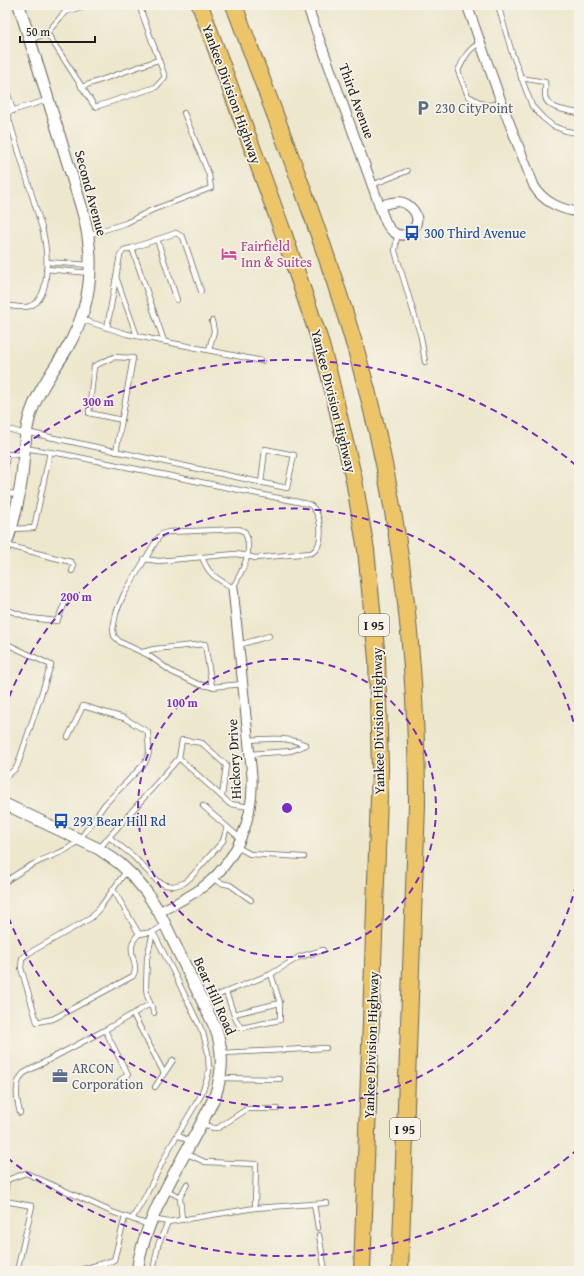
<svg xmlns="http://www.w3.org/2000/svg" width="584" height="1276" viewBox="0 0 584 1276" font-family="'Gentium Book Plus',serif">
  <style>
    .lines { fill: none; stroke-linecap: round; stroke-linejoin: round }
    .service-casing { stroke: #65635a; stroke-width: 6 }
    .minor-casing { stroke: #65635a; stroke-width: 11 }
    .tertiary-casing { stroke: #65635a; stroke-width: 13 }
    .motorway-casing { stroke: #65635a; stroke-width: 18 }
    .service { stroke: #fff; stroke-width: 4.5 }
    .minor { stroke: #fff; stroke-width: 9 }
    .tertiary { stroke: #fff; stroke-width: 11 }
    .motorway { stroke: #edc569; stroke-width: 16 }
    .ring { fill: none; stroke: #7b2cbf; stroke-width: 2; stroke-dasharray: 7 5 }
    .labels { text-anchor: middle; stroke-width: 3.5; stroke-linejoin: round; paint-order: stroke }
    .shield { fill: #f7f3e8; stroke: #5e5c59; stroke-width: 1 }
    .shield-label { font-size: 13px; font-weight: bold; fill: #1c1c1c }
    .street-label { font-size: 14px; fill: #1c1c1c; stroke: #f7f3e8 }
    .service-label { font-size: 14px; fill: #4e5e75; stroke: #f7f3e8; text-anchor: start }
    .transit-label { font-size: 14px; fill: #164399; stroke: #f7f3e8; text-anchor: start }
    .hotel-label { font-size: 14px; fill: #b23c85; stroke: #f7f3e8; text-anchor: start }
    .centre { fill: #7b2cbf; stroke: #f7f3e8; stroke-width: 2 }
    .ring-label { font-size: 12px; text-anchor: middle; font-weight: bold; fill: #7b2cbf; stroke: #f7f3e8; stroke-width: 3.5; stroke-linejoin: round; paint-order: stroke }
  </style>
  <rect width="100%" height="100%" fill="#f7f3e8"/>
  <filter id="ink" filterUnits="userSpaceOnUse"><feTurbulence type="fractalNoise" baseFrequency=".025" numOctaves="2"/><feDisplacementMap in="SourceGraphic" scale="8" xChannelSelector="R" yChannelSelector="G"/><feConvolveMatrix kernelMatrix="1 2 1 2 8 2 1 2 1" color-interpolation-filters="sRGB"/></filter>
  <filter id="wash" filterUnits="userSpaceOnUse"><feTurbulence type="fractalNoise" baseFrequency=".012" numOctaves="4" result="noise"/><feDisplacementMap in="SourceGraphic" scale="16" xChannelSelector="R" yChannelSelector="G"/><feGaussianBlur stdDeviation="0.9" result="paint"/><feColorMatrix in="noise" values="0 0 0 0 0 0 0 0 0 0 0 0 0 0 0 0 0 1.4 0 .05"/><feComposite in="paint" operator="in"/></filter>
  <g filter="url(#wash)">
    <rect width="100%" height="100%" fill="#ede7cd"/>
  </g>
  <g filter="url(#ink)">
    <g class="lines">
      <defs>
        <g id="service">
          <polyline points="498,5 512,53 532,106 543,118 553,126 566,131 579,133"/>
          <polyline points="47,33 95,107 156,87 165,77 139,5"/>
          <polyline points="30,40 47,33 65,12 87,5"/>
          <path d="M 480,43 C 468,49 464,58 458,71 L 468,96 L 485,105 L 502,104"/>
          <path d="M 521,78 L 545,82 C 546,87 545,90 545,95 C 545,109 569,111 579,113"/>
          <polyline points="5,84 13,111"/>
          <polyline points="81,87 158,60"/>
          <polyline points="5,113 47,100"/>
          <polyline points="372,185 407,171"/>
          <polyline points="88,235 126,223 152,210 211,188 209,175 184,113"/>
          <polyline points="397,235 395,251 421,337 425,362"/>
          <polyline points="157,239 177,300"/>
          <polyline points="132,248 176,233 183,237 201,291"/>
          <polyline points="47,262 90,265"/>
          <polyline points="46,269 90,273"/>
          <polyline points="116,277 137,336"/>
          <path d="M 5,305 C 13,306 22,309 30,306 C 53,298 47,247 42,228 L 7,113"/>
          <polyline points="80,319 127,334 262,361"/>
          <polyline points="107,328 120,255 124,250 132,248 164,341"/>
          <polyline points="209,350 214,331 212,321"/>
          <polyline points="5,428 25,434"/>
          <polyline points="26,432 287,488 294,455 265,449 261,483"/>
          <path d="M 24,448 L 63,454 L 308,504 C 322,509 326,547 311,553 L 255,558 L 243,555 L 235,554 L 159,561 L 144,559"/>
          <polyline points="116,452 133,358 114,357 94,366 89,413 122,420"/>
          <polyline points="5,470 7,454 23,455"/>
          <polyline points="5,493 19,494"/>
          <polyline points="11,529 34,528 50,452"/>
          <polyline points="6,545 71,562 74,566 72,571"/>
          <path d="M 202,557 C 209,576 217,578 233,588 C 242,570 254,553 245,532 L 239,529 L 168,532 L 162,534 L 158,538 L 124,594 L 116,613 L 113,629 L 114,636 L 120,642 L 148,655 L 172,672 L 198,684 L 212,687 L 243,684"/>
          <polyline points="5,609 30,618 57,621 67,598"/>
          <polyline points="5,643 51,665 18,764 16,768 5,778"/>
          <polyline points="239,645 269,636"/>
          <polyline points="143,652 154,649 205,644 212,687"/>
          <path d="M 248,740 C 268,739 288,736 306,745 L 291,751 L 250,754"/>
          <polyline points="222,797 226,765 202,743 182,740 179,758 230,804 250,807"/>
          <polyline points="203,806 241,839"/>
          <polyline points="109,837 133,856 157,881 165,885 174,886 184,883 191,877 223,841 227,827"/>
          <polyline points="237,847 250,854 304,857"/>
          <polyline points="99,849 109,837 179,758"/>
          <path d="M 127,870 L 99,909 L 91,918 L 29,953 L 22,958 L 21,968 L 37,1022 L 53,1019 L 133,976 C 141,963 122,949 139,934"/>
          <polyline points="213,878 221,883 230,885 251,900"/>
          <path d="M 5,882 C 16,874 27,867 40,861 C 55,854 67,852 80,839 L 105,804 L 145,763 L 149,753 L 148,732 L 124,718 L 83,706 L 68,737"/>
          <polyline points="113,889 139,934 153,932 164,925"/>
          <polyline points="153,932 147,958 146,988 147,995 154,1013"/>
          <polyline points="226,992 235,1018 241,1028 280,1020 280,1003 271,974"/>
          <polyline points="203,1001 271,974 299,957 323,950"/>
          <polyline points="133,1014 164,1073"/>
          <polyline points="234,1014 280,1003"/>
          <polyline points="105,1030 128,1075 120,1080"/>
          <polyline points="222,1053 326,1048"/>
          <polyline points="220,1078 280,1079"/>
          <polyline points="155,1087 173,1060"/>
          <path d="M 20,1113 C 17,1101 13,1083 24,1073 L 105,1030 L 150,1004"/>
          <polyline points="201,1123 213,1128 218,1128 247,1109 277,1109"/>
          <polyline points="177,1135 191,1142"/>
          <polyline points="185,1153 205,1162 256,1164 255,1208"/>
          <polyline points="166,1190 180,1197 182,1220"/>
          <polyline points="5,1193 7,1180 26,1173 112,1212 149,1225"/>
          <polyline points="180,1197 187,1184"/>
          <polyline points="5,1201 32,1206 17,1271"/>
          <polyline points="314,1204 318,1228"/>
          <polyline points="132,1219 145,1197 169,1149 200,1097 207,1079 209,1071 208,1053 203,1033 174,973 153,932"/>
          <polyline points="152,1219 168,1222 255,1208 327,1203"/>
          <polyline points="319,1235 325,1271"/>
          <polyline points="77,1271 114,1260 125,1217"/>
          <polyline points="153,1271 158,1245 168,1222"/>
        </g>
        <g id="minor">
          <path d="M 307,5 C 333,76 359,147 384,218 C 396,251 426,229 414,211 C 411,207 406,203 401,202 C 394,201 386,204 379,206"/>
          <path d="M 467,5 L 502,104 L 534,186 C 543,202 562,210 579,212"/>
          <path d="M 159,912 C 173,905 187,898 200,889 C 236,863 254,821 252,776 L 233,588"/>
        </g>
        <g id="tertiary">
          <path d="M 5,547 C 13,525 19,501 22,476 C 24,457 24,438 29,419 C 36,393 52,373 66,350 C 93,305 96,258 82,209 L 19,5"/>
          <path d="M 5,804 L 99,849 L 119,863 L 133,876 L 147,893 L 159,912 L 215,1027 C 224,1050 223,1073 215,1096 C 189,1153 146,1209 137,1271"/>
        </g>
        <g id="motorway">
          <polyline points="200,5 284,235 319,338 329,374 354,480 366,550 377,659 380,769 362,1271"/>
          <path d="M 234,5 C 276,119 322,233 356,350 C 399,498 417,652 417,805 L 400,1271"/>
        </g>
      </defs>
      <use href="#service" class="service-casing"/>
      <use href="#minor" class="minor-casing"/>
      <use href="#tertiary" class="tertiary-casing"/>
      <use href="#motorway" class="motorway-casing"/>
      <use href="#service" class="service"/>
      <use href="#minor" class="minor"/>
      <use href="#tertiary" class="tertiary"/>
      <use href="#motorway" class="motorway"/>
    </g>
  </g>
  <g class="ring">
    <circle cx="287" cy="808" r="149"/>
    <path d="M579 873A299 299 0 0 1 5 908M5 708A299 299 0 0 1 579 743"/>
    <path d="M578 1149A448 448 0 0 1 5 1156M5 460A448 448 0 0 1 578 467"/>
  </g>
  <defs>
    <symbol id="parking-bare" viewBox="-9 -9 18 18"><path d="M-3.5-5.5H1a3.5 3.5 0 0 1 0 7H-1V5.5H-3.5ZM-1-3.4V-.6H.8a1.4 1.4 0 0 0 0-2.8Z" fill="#5c6f8a" stroke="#f7f3e8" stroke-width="2.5" paint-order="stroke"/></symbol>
    <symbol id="bus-bare" viewBox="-9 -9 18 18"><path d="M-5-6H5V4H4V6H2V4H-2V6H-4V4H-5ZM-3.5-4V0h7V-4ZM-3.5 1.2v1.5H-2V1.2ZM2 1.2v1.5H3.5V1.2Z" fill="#1a4fb4" stroke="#f7f3e8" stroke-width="2.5" paint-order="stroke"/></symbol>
    <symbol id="hotel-bare" viewBox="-9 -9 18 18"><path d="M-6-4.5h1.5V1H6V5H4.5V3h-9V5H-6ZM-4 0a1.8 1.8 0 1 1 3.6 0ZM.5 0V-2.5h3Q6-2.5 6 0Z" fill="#d1479c" stroke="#f7f3e8" stroke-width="2.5" paint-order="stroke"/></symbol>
    <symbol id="office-bare" viewBox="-9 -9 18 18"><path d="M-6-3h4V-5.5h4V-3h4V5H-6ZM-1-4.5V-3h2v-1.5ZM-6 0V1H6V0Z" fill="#5c6f8a" stroke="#f7f3e8" stroke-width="2.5" paint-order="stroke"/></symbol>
  </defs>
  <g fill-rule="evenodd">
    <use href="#parking-bare" x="412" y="97" width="22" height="22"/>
    <use href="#bus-bare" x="401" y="222" width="22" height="22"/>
    <use href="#hotel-bare" x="218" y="243" width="22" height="22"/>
    <use href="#bus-bare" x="50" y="810" width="22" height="22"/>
    <use href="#office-bare" x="49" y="1065" width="22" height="22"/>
  </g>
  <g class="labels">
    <g class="shield">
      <rect x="359" y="614" width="30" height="22" rx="3"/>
      <rect x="390" y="1118" width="30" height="22" rx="3"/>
    </g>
    <g class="shield-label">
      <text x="374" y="630">I 95</text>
      <text x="405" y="1134">I 95</text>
    </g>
    <g class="street-label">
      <text transform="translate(232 94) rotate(70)" y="5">Yankee Division Highway</text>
      <text transform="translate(357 101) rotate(70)" y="5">Third Avenue</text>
      <text transform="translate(91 193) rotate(75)" y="5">Second Avenue</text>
      <text transform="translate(334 401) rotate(76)" y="5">Yankee Division Highway</text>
      <text transform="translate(378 721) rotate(-91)" y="5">Yankee Division Highway</text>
      <text transform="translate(234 759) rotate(-93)" y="5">Hickory Drive</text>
      <text transform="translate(215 996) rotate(66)" y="5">Bear Hill Road</text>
      <text transform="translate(371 1045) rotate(-88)" y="5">Yankee Division Highway</text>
    </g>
    <g class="service-label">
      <text x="435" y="113">230 CityPoint</text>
      <text x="72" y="1073">ARCON<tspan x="72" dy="16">Corporation</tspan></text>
    </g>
    <g class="transit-label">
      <text x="424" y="238">300 Third Avenue</text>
      <text x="73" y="826">293 Bear Hill Rd</text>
    </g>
    <g class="hotel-label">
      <text x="241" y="251">Fairfield<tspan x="241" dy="16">Inn &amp; Suites</tspan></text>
    </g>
  </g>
  <circle cx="287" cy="808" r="6" class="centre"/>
  <g class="ring-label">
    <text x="98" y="406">300 m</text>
    <text x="76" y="601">200 m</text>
    <text x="182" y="707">100 m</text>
  </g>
  <rect width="584" height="1276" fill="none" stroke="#f7f3e8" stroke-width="20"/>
  <path d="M20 36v6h75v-6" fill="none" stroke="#1c1c1c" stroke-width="2"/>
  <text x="26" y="36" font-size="12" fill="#1c1c1c" stroke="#f7f3e8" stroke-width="3" paint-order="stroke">50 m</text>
</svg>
